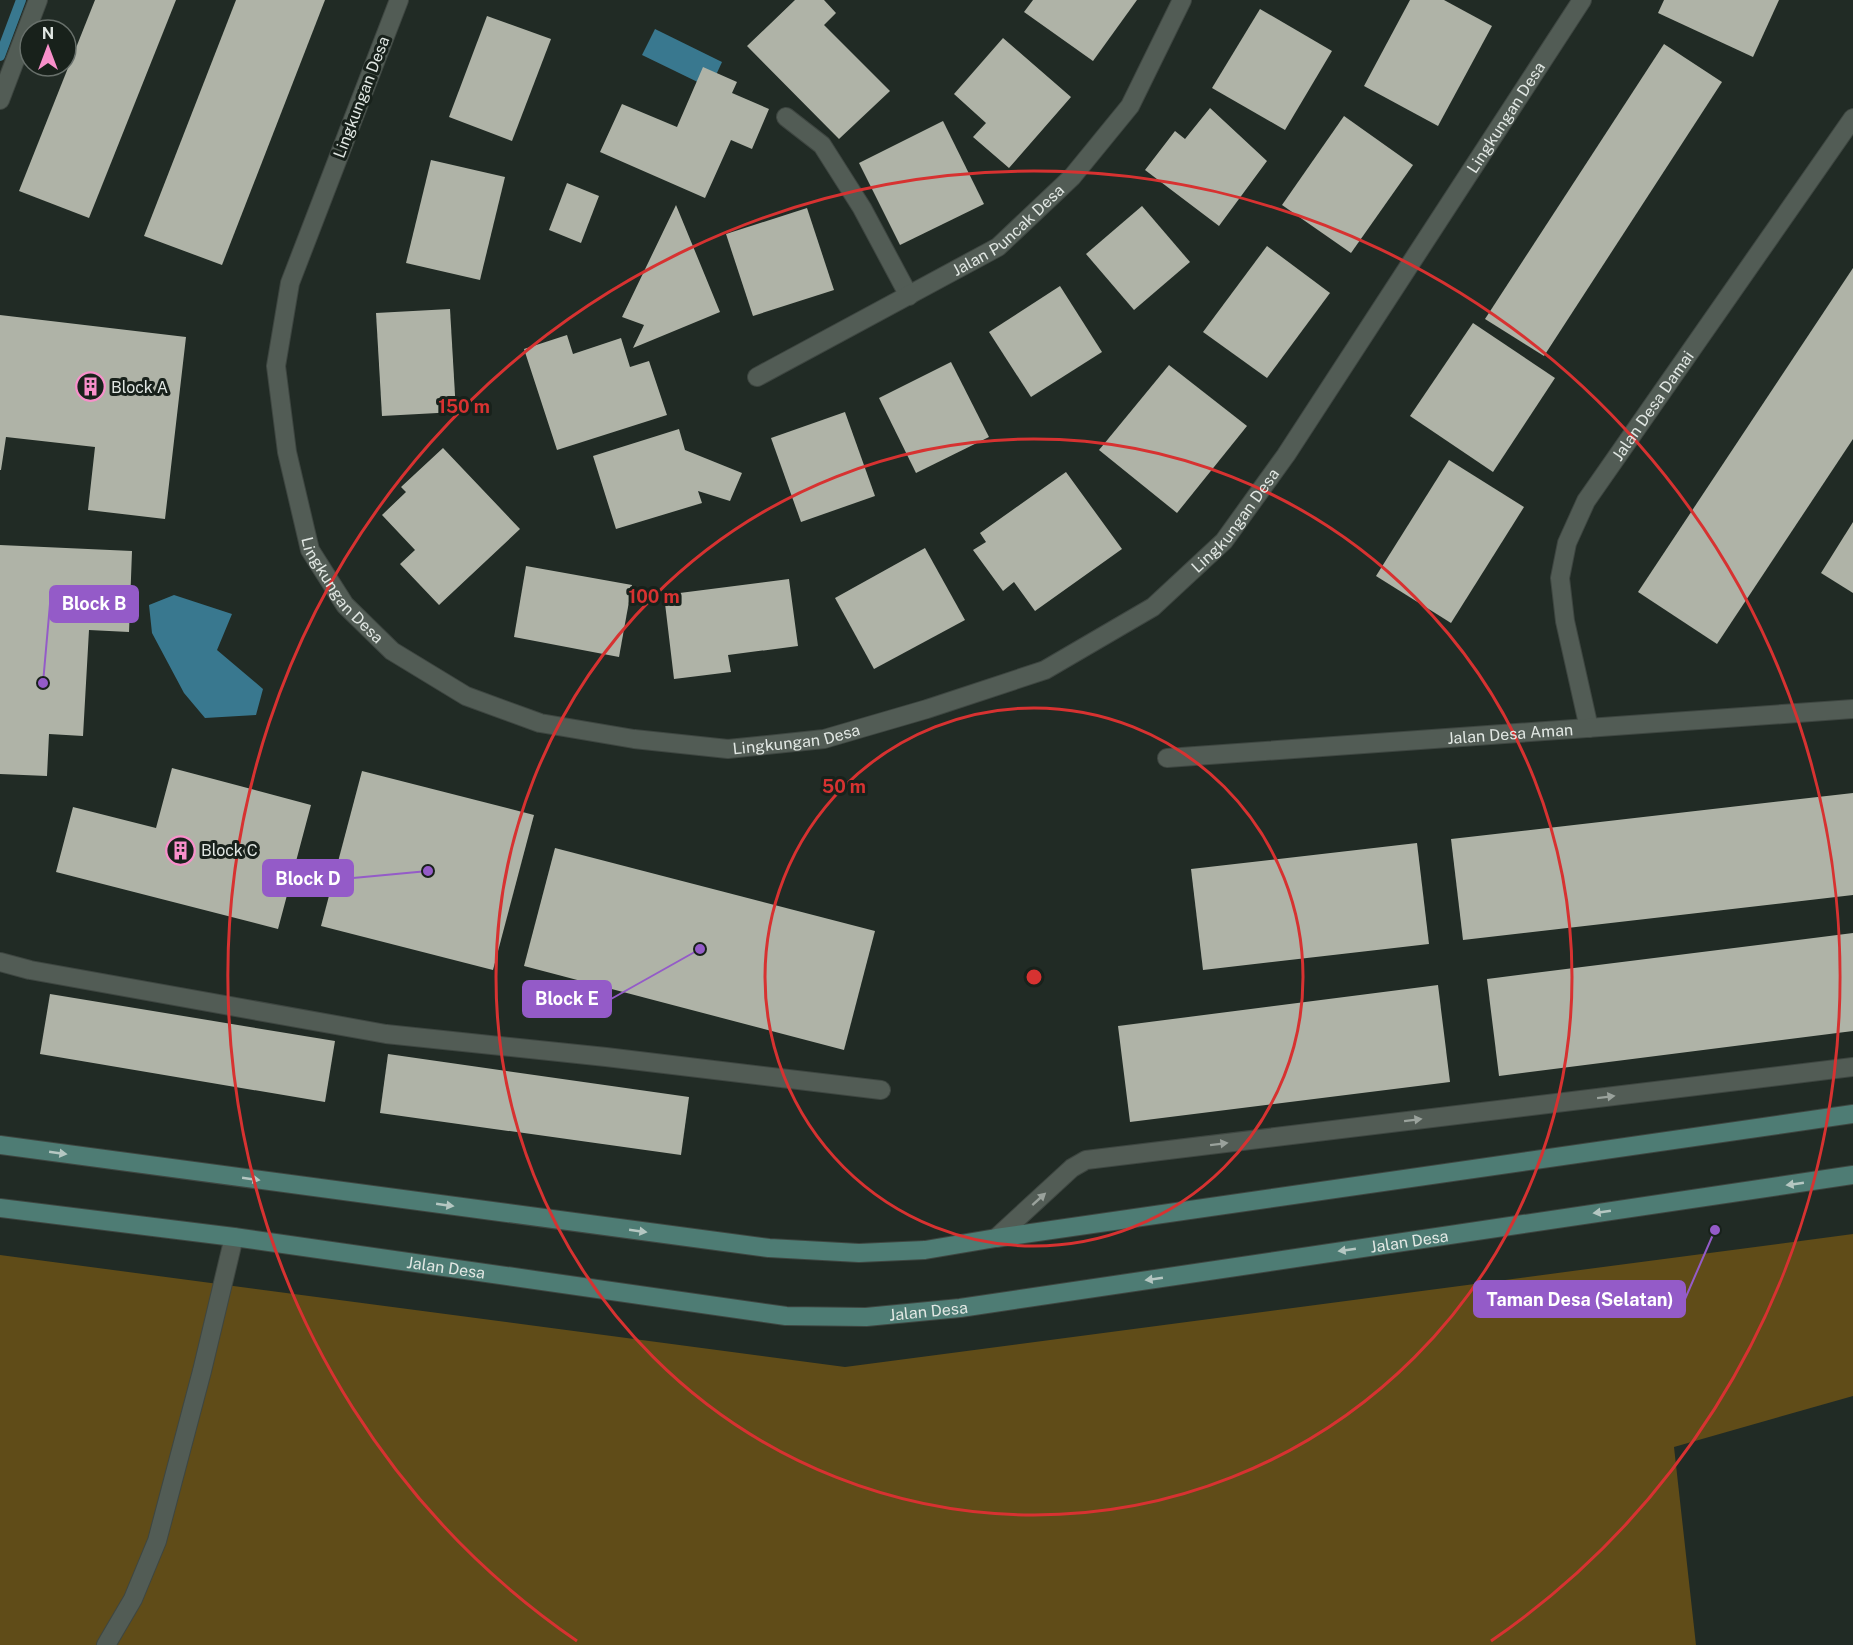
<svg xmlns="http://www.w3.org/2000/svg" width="1853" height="1645" viewBox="0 0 1853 1645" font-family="'Public Sans',sans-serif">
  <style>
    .forest { fill: #604c18 }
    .water { fill: #39788f }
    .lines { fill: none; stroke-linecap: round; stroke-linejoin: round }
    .stream { stroke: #39788f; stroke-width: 10 }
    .building { fill: #afb3a7 }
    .lane-casing { stroke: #3e4641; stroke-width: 20 }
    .street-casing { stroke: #3e4641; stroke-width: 20 }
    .secondary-casing { stroke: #3e4641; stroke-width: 20 }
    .lane { stroke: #525c55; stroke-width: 18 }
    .street { stroke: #525c55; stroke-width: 18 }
    .secondary { stroke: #4e7c74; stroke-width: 18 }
    .oneway { fill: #9aa29c }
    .oneway2 { fill: #b5c7c2 }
    .ring { fill: none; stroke: #d73231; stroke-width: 3 }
    .labels { text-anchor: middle; stroke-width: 6; stroke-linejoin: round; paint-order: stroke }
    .street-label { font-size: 16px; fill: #e1e7e3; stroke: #18211b }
    .poi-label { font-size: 16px; fill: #e1e7e3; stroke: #18211b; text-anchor: start }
    .centre { fill: #d73231; stroke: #18211b; stroke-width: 3 }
    .ring-label { font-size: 18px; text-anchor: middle; font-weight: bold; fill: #d73231; stroke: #18211b; stroke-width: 6; stroke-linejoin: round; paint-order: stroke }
    .leader { fill: none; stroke: #945bc8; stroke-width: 2 }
    .callout-dot { fill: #945bc8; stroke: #18211b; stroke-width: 2 }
    .callout { fill: #945bc8; stroke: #945bc8; stroke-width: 2 }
    .callout-label { font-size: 18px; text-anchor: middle; font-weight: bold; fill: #fff }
  </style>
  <rect width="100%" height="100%" fill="#212b25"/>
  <polygon class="forest" points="1853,1234 1853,1396 1674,1447 1696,1645 0,1645 0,1255 845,1367"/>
  <g class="water">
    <polygon points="655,29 722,62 710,88 642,55"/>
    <polygon points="174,595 232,614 217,650 263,689 256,715 205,718 184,693 152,633 149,605"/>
  </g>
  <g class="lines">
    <polyline class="stream" points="0,56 21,0"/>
  </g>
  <g class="building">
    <polygon points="95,0 176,0 89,218 19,191"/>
    <polygon points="236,0 325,0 222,265 144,236"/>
    <polygon points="795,0 824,0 836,13 824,25 890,91 839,139 747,46"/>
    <polygon points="1033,0 1137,0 1093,61 1024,12"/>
    <polygon points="1410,0 1444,0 1492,26 1438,126 1364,86"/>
    <polygon points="1664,0 1779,0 1753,57 1658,13"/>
    <polygon points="1260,9 1332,51 1285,130 1212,88"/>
    <polygon points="487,16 551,39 512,141 449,117"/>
    <polygon points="1003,38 1071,97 1009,168 973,137 986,123 954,94"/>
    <polygon points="1664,44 1722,82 1544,356 1485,319"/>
    <polygon points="703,67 737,82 732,93 769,109 752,149 731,140 705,198 600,152 622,104 677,127"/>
    <polygon points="1210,108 1267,161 1219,226 1145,170 1175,131 1185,139"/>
    <polygon points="1344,116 1413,165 1351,253 1282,205"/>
    <polygon points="943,121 984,204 900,245 859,163"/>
    <polygon points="431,160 505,177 480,280 406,263"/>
    <polygon points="567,183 599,196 581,243 549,230"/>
    <polygon points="676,205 720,312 633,348 644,325 622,317"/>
    <polygon points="1142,206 1190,262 1134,310 1086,254"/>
    <polygon points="807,208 834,290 753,316 726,234"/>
    <polygon points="1267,246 1330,293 1267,378 1203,332"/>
    <polygon points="1853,268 1853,439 1717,644 1638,592"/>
    <polygon points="1060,286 1102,352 1031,397 989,332"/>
    <polygon points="450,309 456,412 382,416 376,313"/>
    <polygon points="0,315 186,337 165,519 88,510 95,447 6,437 1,470 0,470"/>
    <polygon points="1473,323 1555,378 1493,472 1410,416"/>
    <polygon points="567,335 573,354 621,338 630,367 649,361 667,415 557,450 524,349"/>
    <polygon points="951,362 989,437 916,473 879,398"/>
    <polygon points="1169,365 1247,426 1177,513 1099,450"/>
    <polygon points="845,412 875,496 801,522 771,438"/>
    <polygon points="679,429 685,450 742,473 730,501 698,491 702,503 616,529 593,456"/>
    <polygon points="443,448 520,529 439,605 400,564 415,550 382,515 406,492 401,487"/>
    <polygon points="1449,460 1524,507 1451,623 1376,576"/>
    <polygon points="1066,472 1122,549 1035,611 1014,582 1003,591 973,550 986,542 980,533"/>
    <polygon points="1853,522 1853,593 1821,573"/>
    <polygon points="0,545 132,551 129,632 89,630 83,736 49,734 47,776 0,774"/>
    <polygon points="925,548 965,620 874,669 835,598"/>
    <polygon points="526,566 632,585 619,657 514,637"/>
    <polygon points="789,579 798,646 728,655 731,672 674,679 664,595"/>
    <polygon points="172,768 311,805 278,929 56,872 73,807 156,828"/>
    <polygon points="362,771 534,815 493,970 321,926"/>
    <polygon points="1853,793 1853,895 1463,940 1451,839"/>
    <polygon points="1417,843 1429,944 1203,970 1191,869"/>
    <polygon points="555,848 875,931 844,1050 524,966"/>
    <polygon points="1853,933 1853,1031 1499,1076 1487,979"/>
    <polygon points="1438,985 1450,1082 1130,1122 1118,1026"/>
    <polygon points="50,994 335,1041 325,1102 40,1054"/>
    <polygon points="388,1054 689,1097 681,1155 380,1113"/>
  </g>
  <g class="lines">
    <defs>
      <g id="lane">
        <polyline points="0,100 38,0"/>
        <polyline points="996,1238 1072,1168 1086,1160 1853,1067"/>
        <polyline points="106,1645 133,1599 157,1541 202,1371 234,1237"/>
      </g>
      <g id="street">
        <path id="s1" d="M 399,0 L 290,283 L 276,366 L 287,452 L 310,550 L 345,605 L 392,651 L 466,696 L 540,723 L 634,739 L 728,749 L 824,739 L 927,709 L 1045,670 L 1153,607 L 1224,541 L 1286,455 L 1582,0"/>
        <polyline points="786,117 822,145 862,208 909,296"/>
        <path id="s2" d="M 757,377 L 998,247 L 1072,177 L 1130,106 L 1182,0"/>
        <path id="s3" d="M 1589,728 L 1565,621 L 1560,578 L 1567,543 L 1586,501 L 1853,118"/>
        <path id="s4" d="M 1167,758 L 1853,709"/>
        <polyline points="0,962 30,970 386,1034 606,1057 881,1090"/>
      </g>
      <g id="secondary">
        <polyline points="0,1145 769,1248 859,1253 925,1250 996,1238 1853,1114"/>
        <path id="s5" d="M 0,1208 L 234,1237 L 786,1316 L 866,1317 L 960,1308 L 1853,1175"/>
      </g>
    </defs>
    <use href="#lane" class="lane-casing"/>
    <use href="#street" class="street-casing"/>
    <use href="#secondary" class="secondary-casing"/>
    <use href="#lane" class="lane"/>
    <use href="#street" class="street"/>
    <use href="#secondary" class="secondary"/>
  </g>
  <defs><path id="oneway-solid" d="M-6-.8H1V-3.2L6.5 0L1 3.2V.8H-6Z" transform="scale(1.5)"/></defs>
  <g class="oneway">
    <use href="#oneway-solid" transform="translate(1606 1097) rotate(-7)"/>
    <use href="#oneway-solid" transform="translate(1413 1120) rotate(-7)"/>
    <use href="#oneway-solid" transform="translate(1219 1144) rotate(-7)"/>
    <use href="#oneway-solid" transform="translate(1039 1199) rotate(-42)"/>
  </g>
  <g class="oneway2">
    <use href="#oneway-solid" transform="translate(58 1153) rotate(8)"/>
    <use href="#oneway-solid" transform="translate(251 1179) rotate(8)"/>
    <use href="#oneway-solid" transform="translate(1795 1184) rotate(172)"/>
    <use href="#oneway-solid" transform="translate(445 1205) rotate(8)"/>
    <use href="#oneway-solid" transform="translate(1602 1212) rotate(172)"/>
    <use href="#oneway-solid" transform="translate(638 1231) rotate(8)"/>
    <use href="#oneway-solid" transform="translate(1347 1250) rotate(172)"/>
    <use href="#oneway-solid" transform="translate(1154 1279) rotate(172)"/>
  </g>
  <g class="ring">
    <circle cx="1034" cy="977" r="269"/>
    <circle cx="1034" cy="977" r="538"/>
    <path d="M577 1641A806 806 0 1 1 1491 1641"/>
  </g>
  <defs>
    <symbol id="building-ring" viewBox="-11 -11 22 22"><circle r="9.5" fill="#18211b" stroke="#f890cb" stroke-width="1.5"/><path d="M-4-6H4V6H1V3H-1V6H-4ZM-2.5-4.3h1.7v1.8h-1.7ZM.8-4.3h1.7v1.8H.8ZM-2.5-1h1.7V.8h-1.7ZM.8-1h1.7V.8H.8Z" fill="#f890cb"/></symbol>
  </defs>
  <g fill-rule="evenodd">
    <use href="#building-ring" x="74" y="370" width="33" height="33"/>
    <use href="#building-ring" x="164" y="834" width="33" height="33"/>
  </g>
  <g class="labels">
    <g class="street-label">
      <text transform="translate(361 97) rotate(-69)" y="6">Lingkungan Desa</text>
      <text dy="6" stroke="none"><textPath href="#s1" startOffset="2120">Lingkungan Desa</textPath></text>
      <text dy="6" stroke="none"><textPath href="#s2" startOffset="292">Jalan Puncak Desa</textPath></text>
      <text dy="6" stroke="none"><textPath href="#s3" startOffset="351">Jalan Desa Damai</textPath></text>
      <text dy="6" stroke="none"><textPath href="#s1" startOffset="1634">Lingkungan Desa</textPath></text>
      <text dy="6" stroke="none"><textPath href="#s1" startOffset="626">Lingkungan Desa</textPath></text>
      <text dy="6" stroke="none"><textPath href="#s4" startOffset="344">Jalan Desa Aman</textPath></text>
      <text dy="6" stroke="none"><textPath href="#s1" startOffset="1130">Lingkungan Desa</textPath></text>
      <text dy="6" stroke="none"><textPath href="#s5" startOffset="1422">Jalan Desa</textPath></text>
      <text dy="6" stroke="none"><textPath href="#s5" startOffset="450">Jalan Desa</textPath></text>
      <text dy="6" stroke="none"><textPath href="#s5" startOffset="936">Jalan Desa</textPath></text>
    </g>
    <g class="poi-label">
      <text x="111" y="393">Block A</text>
      <text x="201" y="856">Block C</text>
    </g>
  </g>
  <circle cx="1034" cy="977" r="9" class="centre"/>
  <g class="ring-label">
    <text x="464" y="413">150 m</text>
    <text x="654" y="603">100 m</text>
    <text x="844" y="793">50 m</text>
  </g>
  <path class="leader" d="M43 683L50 604M428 871L353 878M700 949L611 999M1715 1230L1685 1299"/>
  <g class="callout-dot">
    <circle cx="43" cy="683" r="6"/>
    <circle cx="428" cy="871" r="6"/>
    <circle cx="700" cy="949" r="6"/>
    <circle cx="1715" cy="1230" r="6"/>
  </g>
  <g class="callout">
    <rect x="50" y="586" width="88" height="36" rx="6"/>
    <rect x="263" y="860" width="90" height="36" rx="6"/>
    <rect x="523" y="981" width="88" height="36" rx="6"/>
    <rect x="1474" y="1281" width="211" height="36" rx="6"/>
  </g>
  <g class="callout-label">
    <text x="94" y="610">Block B</text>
    <text x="308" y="885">Block D</text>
    <text x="567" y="1005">Block E</text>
    <text x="1580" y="1306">Taman Desa (Selatan)</text>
  </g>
  <g transform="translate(48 48)"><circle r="28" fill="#18211b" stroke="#68706b" stroke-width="1.5"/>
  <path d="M0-4.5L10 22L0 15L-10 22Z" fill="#f890cb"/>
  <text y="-9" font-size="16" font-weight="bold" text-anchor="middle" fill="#e1e7e3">N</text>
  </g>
</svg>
